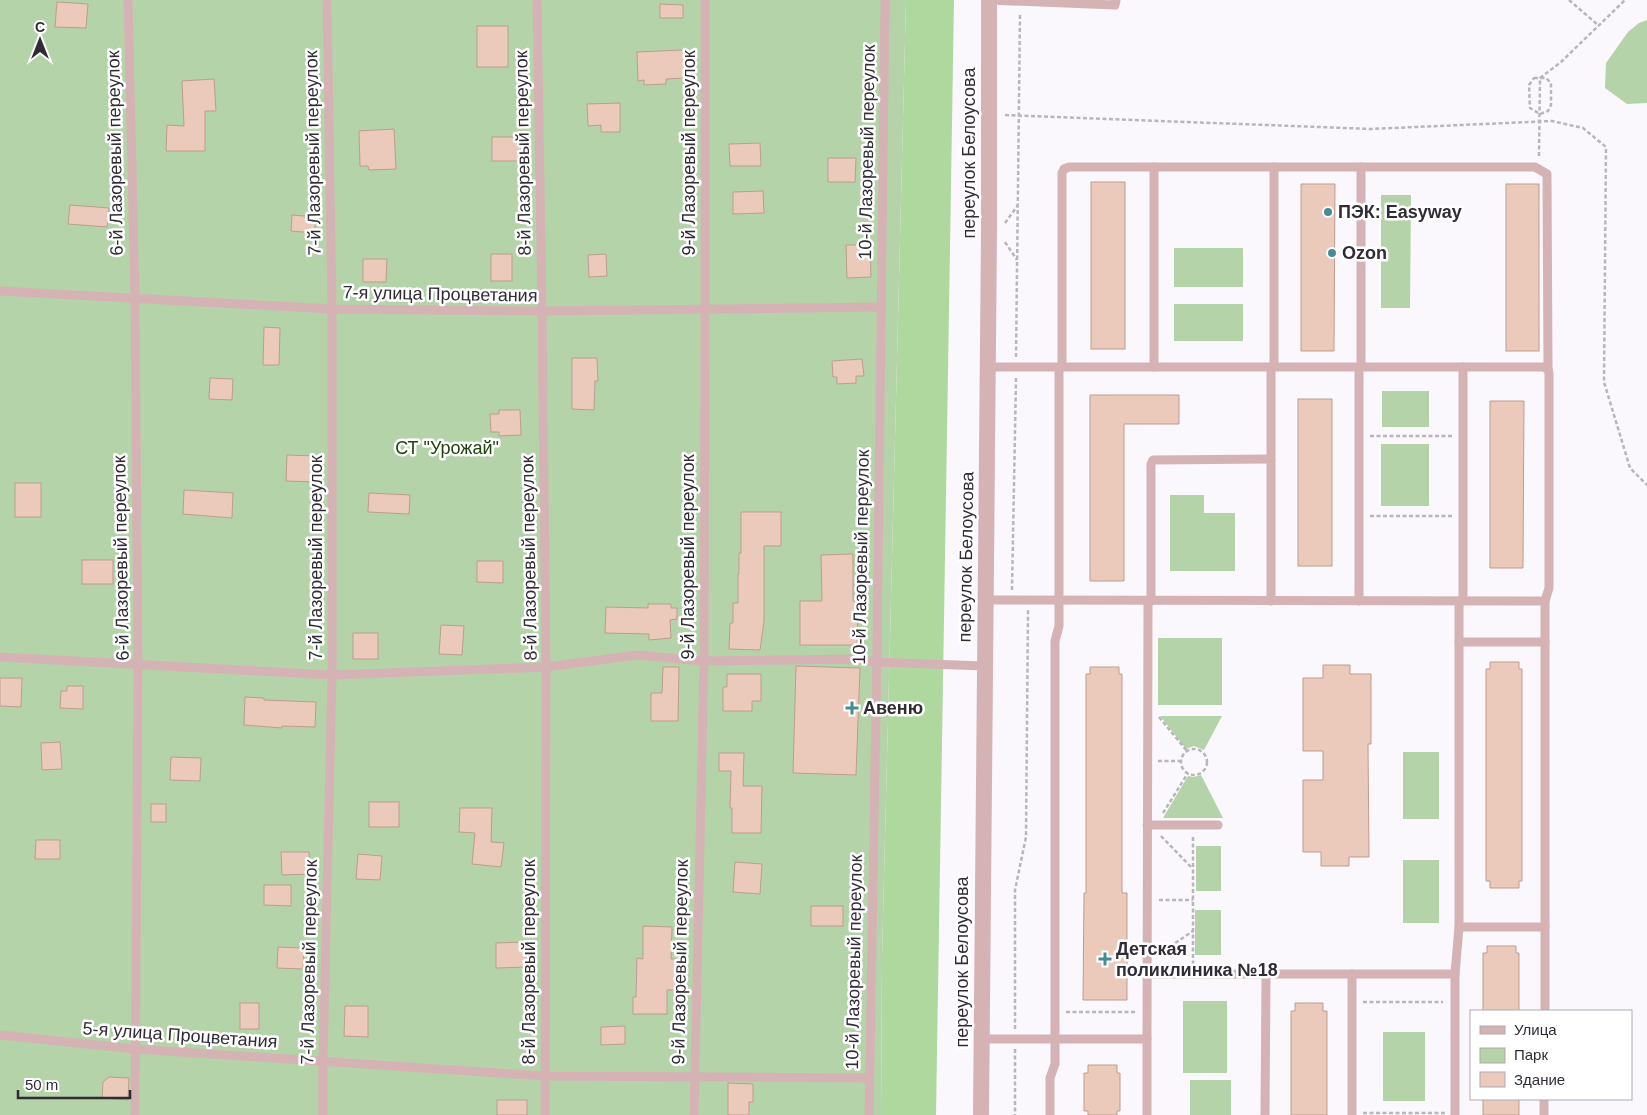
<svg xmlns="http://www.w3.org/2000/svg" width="1647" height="1115" viewBox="0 0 1647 1115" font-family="Helvetica,sans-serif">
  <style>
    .green { fill: #b5d3a9 }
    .forest { fill: #afd89f }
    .building { fill: #ebcabb; stroke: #bc9d8f }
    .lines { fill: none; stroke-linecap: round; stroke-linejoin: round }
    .path { stroke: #b9b5bd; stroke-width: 2.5; stroke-dasharray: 4 2.5; stroke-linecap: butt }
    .service { stroke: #d5b3b5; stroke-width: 9 }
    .minor { stroke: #d5b3b5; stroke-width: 16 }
    .poi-dot { fill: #458c93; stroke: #fff; stroke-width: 2 }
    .labels { text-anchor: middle; stroke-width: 5; stroke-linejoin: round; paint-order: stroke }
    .street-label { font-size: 18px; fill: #312b36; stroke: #fff }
    .poi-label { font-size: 18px; font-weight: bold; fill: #312b36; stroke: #fff; text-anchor: start }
    .park-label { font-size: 18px; fill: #1f430a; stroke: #fff }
  </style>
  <rect width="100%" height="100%" fill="#faf7fd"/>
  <g class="green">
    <polygon points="0,0 906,0 882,958 881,1115 0,1115"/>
    <polygon points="1647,20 1647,103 1627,104 1605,88 1606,63 1628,32 1639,23"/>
    <polygon points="1381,195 1411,195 1410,308 1381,308"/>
    <rect x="1174" y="248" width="69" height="39"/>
    <rect x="1174" y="304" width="69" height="37"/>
    <rect x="1382" y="391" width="47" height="36"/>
    <rect x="1381" y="444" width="48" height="62"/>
    <polygon points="1170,495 1204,495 1204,513 1235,513 1235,571 1170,571"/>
    <rect x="1158" y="638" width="64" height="67"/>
    <polygon points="1160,716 1222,716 1204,750 1194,746 1186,749"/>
    <rect x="1403" y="752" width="36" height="67"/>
    <polygon points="1201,775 1223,818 1163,818 1188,776 1194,777"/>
    <rect x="1196" y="846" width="25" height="45"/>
    <rect x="1403" y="860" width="36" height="63"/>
    <rect x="1195" y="910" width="26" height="45"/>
    <rect x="1183" y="1001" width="44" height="72"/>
    <rect x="1383" y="1032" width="42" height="69"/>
    <rect x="1190" y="1080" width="41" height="35"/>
  </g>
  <polygon class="forest" points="906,0 954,0 936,1115 881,1115 882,958"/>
  <g class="building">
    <polygon points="57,2 88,4 86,28 55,27"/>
    <polygon points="660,4 683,5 683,18 660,18"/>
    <rect x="477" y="26" width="31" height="41"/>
    <polygon points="683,50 684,78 666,79 666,84 644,85 644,80 638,81 637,52"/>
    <polygon points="214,79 216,111 205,111 205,151 166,151 167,125 184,126 182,81"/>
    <polygon points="620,103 620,132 601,132 601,125 588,126 587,104"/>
    <polygon points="394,129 396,169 369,170 368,166 360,166 359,131"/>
    <rect x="492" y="137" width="29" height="24"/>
    <polygon points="760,143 761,166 730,166 729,144"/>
    <polygon points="828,158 856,158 855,182 828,182"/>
    <rect x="1091" y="182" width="34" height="167"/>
    <polygon points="1301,184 1335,184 1334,351 1301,351"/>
    <rect x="1506" y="184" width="33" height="167"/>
    <polygon points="763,191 764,213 733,214 733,192"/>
    <polygon points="70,205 109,208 107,227 68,224"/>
    <polygon points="292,215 316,217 314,233 291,231"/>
    <polygon points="846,245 870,245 871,277 847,278"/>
    <rect x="491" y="254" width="21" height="27"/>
    <polygon points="606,254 607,276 589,277 588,255"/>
    <polygon points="363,259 387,259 386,282 363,282"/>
    <polygon points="264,327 280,328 279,365 263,365"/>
    <polygon points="572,358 597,358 598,381 595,381 594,410 572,409"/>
    <polygon points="862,359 864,376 856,376 856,383 837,384 837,377 833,377 832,361"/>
    <polygon points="210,378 233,379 232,400 209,399"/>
    <polygon points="1090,395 1179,395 1179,424 1124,424 1124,581 1090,581"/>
    <rect x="1298" y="399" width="34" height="167"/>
    <polygon points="1490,401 1524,401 1523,568 1490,568"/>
    <polygon points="499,410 520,410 521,435 499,436 499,432 491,432 490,414 499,414"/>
    <polygon points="287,455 317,456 315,482 286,481"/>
    <rect x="15" y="483" width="26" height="34"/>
    <polygon points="184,490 233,493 232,518 183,514"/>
    <polygon points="369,493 410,495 409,514 368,512"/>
    <polygon points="741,512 781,512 781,546 764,546 764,621 760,650 729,649 730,623 733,623 733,603 738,603 738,574 739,574 739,553 741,553"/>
    <polygon points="853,554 853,601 858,602 857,645 800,645 800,601 822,601 821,555"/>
    <rect x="82" y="560" width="31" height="24"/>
    <polygon points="477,561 503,561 503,583 477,582"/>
    <polygon points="648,604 671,604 671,608 677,608 677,619 670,620 671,638 649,640 649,634 605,633 606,607 648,608"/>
    <polygon points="441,625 464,626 462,655 439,654"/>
    <rect x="353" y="633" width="25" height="26"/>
    <polygon points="1490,662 1519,662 1519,669 1522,669 1522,881 1519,881 1519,888 1490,888 1490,881 1486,881 1486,669 1490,669"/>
    <polygon points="1323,665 1350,665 1350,674 1371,674 1371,744 1368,744 1369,857 1349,857 1349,866 1321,866 1321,852 1303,852 1303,780 1323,780 1323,751 1303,751 1303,678 1323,678"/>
    <polygon points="796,666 860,668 856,775 793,773"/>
    <polygon points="663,667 679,667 678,721 651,721 651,693 662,693"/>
    <polygon points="1090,667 1119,667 1119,674 1122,674 1122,893 1127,893 1127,1000 1083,1000 1084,893 1086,893 1086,674 1090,674"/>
    <polygon points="727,674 761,674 761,701 752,701 752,711 723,711 723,687 727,687"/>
    <polygon points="0,678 22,678 21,707 0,706"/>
    <polygon points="67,686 83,686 83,709 60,708 61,691 67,691"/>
    <polygon points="245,697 264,698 264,700 316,702 315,727 282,726 282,728 244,725"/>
    <polygon points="60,742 62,769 42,770 41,743"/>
    <polygon points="719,753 744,753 743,786 762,786 761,833 732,833 732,808 730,808 731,771 719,771"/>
    <polygon points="171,757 201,758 200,781 170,780"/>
    <rect x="369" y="802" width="30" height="25"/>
    <rect x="151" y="804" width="15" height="18"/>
    <polygon points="460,808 492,808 491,842 504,843 501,867 472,864 475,833 459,832"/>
    <polygon points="36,840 60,840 60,859 35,859"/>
    <polygon points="281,852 309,852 310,874 282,875"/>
    <polygon points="358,854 382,856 380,880 356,879"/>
    <polygon points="735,862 762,864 760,894 733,892"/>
    <polygon points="264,885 291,885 291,906 264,905"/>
    <rect x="811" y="906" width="32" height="20"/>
    <polygon points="643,926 672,927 671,959 676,959 675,990 667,990 667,1014 633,1014 633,997 636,997 637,958 643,959"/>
    <polygon points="526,942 527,967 496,968 496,943"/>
    <polygon points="1487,946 1516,946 1516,953 1519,953 1519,1011 1483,1011 1483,953 1487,953"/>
    <polygon points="278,947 304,948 303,969 277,968"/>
    <rect x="240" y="1003" width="19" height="26"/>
    <polygon points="1295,1003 1323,1003 1323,1011 1327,1011 1327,1115 1291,1115 1291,1011 1295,1011"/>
    <polygon points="345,1006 368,1006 368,1037 344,1036"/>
    <polygon points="625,1026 625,1044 601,1045 601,1027"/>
    <polygon points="1088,1065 1117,1065 1117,1073 1120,1073 1120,1111 1117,1111 1117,1115 1088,1115 1088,1111 1084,1111 1084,1073 1088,1073"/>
    <polygon points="109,1077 129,1078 128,1100 102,1098 103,1082"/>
    <polygon points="728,1083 753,1084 753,1102 749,1102 749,1115 728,1115"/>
    <rect x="1483" y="1099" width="36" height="16"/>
    <rect x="497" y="1100" width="30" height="15"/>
  </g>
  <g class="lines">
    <g class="path">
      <polyline points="1569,0 1598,25"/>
      <polygon points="1534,78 1546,78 1551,83 1551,105 1548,111 1540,114 1530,108 1529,85"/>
      <polyline points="1005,115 1370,129 1552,121 1583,128 1606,147 1604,382 1630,468 1647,485"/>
      <polyline points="1539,156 1540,78 1561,62 1625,0"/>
      <polyline points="1005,223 1018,205"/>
      <polyline points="1005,242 1017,260"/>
      <polyline points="1016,357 1020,13"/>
      <polyline points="1370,436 1452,436"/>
      <polyline points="1370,516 1452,516"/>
      <polyline points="1012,590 1016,378"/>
      <polyline points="1159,717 1187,751"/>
      <circle cx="1194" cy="762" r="13"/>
      <polyline points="1158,761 1181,761"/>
      <polyline points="1163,813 1188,773"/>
      <polyline points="1161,836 1192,868"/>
      <polyline points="1193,837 1193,964"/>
      <polyline points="1159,900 1193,900"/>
      <polyline points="1159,954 1193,931"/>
      <polyline points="1363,1002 1443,1002"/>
      <polyline points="1066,1012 1136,1012"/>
      <polyline points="1015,1029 1015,890 1026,837 1028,610"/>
      <polyline points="1015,1049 1015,1115"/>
      <polyline points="1363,1113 1445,1113"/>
    </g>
    <g class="service">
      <polyline points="128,0 135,298 138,664 135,1115"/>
      <polyline points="537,0 542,311 546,667 545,1115"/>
      <polyline points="989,0 1115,5 1116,0"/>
      <polyline points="0,291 332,309 542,311 881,307"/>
      <polyline points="987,367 1543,367 1548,369 1549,374 1549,588 1545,601"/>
      <polyline points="1062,367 1062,173 1064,169 1069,167 1535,167 1547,174 1548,369"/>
      <polyline points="1154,367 1154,167"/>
      <polyline points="1274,367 1274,167"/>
      <polyline points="1361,367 1361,167"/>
      <polyline points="985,600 1545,601 1545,1011"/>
      <polyline points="1151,601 1151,464 1153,460 1271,459"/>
      <polyline points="1271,601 1271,367"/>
      <polyline points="1359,601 1359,367"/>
      <polyline points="1463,601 1463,367"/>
      <polyline points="1459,642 1545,642"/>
      <polyline points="0,657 332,675 546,667 637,655 704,661 853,659 876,662 984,666"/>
      <polyline points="1147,825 1218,825"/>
      <polyline points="1459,927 1545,927"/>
      <polyline points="1147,974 1455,974"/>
      <polyline points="0,1035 135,1049 545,1076 868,1078"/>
      <polyline points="981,1039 1147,1039 1148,601"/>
      <polyline points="323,1115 323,1061 332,675 332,309 327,0"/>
      <polyline points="694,1115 704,661 705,309 705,0"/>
      <polyline points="869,1115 877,652 885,0"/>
      <polyline points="1050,1115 1050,1078 1055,1064 1055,641 1059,626 1059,367"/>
      <polyline points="1147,1115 1147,1039"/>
      <polyline points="1265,1115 1266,974"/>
      <polyline points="1352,1115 1352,974"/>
      <polyline points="1455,1115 1455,974 1459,927 1459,601"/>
      <polyline points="1544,1115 1544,1099"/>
    </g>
    <polyline class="minor" points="981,1115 989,232 989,0"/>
  </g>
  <g class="poi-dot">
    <circle cx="1328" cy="212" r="5"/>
    <circle cx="1332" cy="253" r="5"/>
    <path d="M849.5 700.5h5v5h5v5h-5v5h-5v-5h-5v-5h5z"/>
    <path d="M1102.5 951.5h5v5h5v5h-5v5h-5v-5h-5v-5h5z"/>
  </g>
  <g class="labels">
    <g class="street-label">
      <text transform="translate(867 152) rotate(-89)" y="6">10-й Лазоревый переулок</text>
      <text transform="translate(115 153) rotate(-91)" y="6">6-й Лазоревый переулок</text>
      <text transform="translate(313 153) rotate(-91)" y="6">7-й Лазоревый переулок</text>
      <text transform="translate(523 153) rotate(-91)" y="6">8-й Лазоревый переулок</text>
      <text transform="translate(689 153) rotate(-90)" y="6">9-й Лазоревый переулок</text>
      <text transform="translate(969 153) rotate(-90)" y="6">переулок Белоусова</text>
      <text transform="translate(440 294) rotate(1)" y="6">7-я улица Процветания</text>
      <text transform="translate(688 557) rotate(-90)" y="6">9-й Лазоревый переулок</text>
      <text transform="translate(861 557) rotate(-89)" y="6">10-й Лазоревый переулок</text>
      <text transform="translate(966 557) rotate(-89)" y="6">переулок Белоусова</text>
      <text transform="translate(121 558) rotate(-91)" y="6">6-й Лазоревый переулок</text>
      <text transform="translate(316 558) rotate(-90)" y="6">7-й Лазоревый переулок</text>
      <text transform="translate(529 558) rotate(-91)" y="6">8-й Лазоревый переулок</text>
      <text transform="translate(309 962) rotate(-89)" y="6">7-й Лазоревый переулок</text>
      <text transform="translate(529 962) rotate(-90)" y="6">8-й Лазоревый переулок</text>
      <text transform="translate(680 962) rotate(-89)" y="6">9-й Лазоревый переулок</text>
      <text transform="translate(854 962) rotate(-89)" y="6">10-й Лазоревый переулок</text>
      <text transform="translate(962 962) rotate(-90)" y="6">переулок Белоусова</text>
      <text transform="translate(180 1035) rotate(4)" y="6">5-я улица Процветания</text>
    </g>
    <g class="poi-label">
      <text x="1338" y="218">ПЭК: Easyway</text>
      <text x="1342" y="259">Ozon</text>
      <text x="863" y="714">Авеню</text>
      <text x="1116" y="955">Детская<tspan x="1116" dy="21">поликлиника №18</tspan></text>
    </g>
    <g class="park-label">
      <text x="447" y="454">СТ "Урожай"</text>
    </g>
  </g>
  <rect x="1470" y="1010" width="162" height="90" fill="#ffffff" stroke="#adaaaf"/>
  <rect x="1480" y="1026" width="25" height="8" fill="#d5b3b5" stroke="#adaaaf"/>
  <text x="1514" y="1035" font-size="15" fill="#312b36">Улица</text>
  <rect x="1480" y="1048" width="25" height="15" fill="#b5d3a9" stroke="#adaaaf"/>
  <text x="1514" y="1060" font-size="15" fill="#312b36">Парк</text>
  <rect x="1480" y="1072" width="25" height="15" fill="#ebcabb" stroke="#adaaaf"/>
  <text x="1514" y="1085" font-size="15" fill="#312b36">Здание</text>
  <g transform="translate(40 40)" stroke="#ffffff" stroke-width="4" paint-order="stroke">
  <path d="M0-4L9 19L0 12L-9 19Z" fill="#312b36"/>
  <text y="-8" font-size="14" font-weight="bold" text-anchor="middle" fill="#312b36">С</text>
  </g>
  <path d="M18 1090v8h112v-8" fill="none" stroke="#312b36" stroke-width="2.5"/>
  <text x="25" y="1090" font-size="15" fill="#312b36" stroke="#ffffff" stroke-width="4" paint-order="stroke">50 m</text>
</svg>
